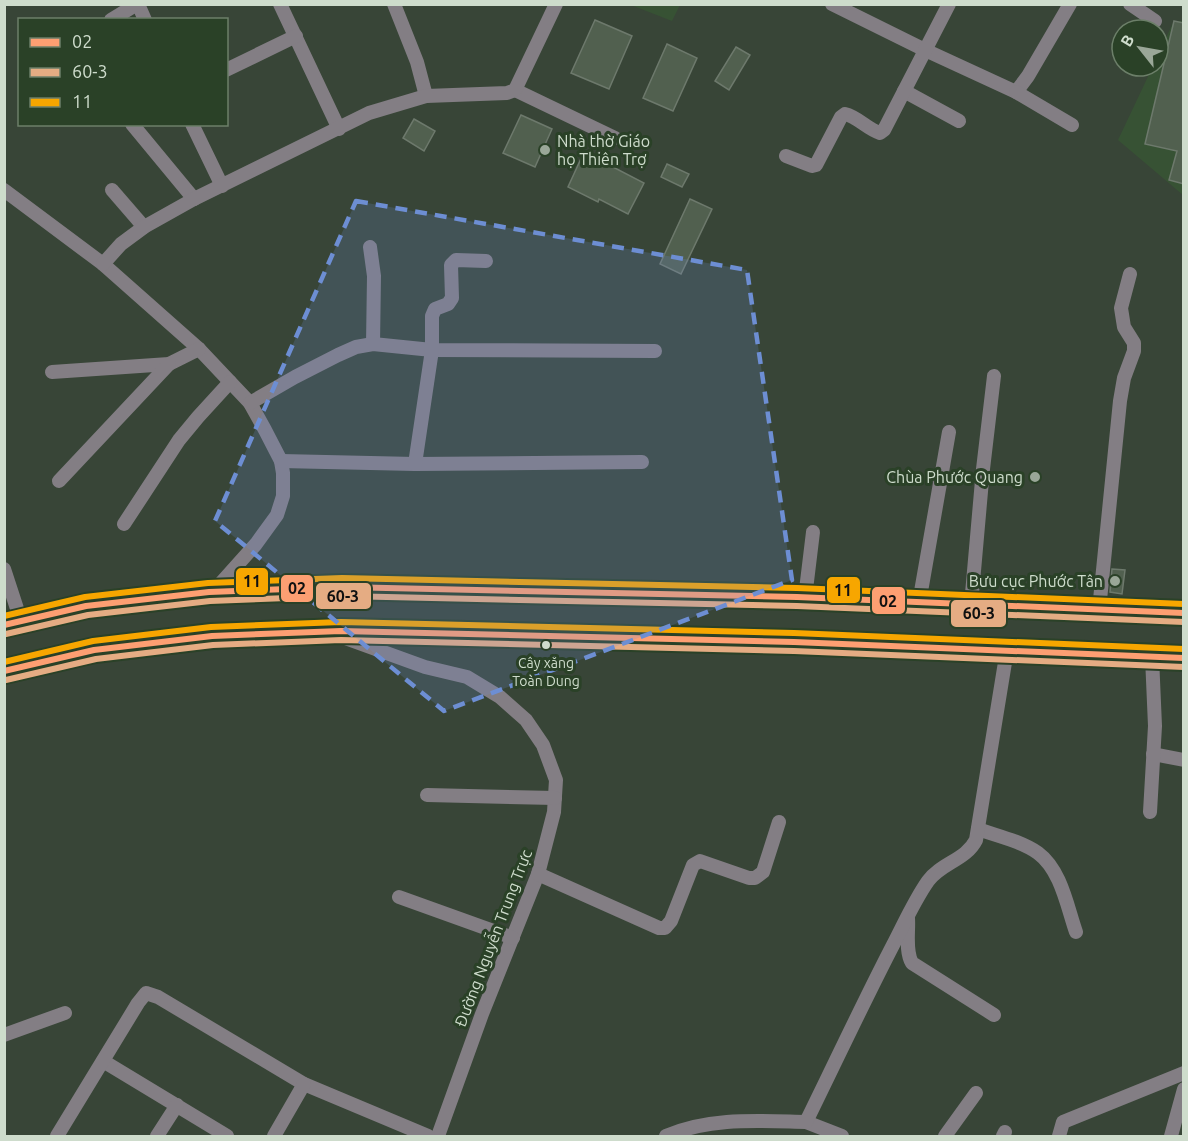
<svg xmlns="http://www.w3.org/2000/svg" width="1188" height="1141" viewBox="0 0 1188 1141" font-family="Ubuntu,sans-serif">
  <rect width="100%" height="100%" fill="#384537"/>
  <g fill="#375234">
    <polygon points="631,5 680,5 672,21"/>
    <polygon points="1174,21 1183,21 1183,195 1118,140 1153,66 1158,66 1158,54"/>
  </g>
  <g fill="#51604f" stroke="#6d796c" stroke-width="1.5">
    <polygon points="595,20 632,36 609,89 571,73"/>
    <polygon points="1174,21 1184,23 1184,184 1169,180 1177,151 1145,144"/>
    <polygon points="667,44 697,58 673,111 643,98"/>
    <polygon points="736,47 750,55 729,90 715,81"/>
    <polygon points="521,115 552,129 535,167 503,153"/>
    <polygon points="414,119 435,131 424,151 403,138"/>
    <polygon points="584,152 644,183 628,214 599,199 598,202 568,187"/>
    <polygon points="667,164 689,174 682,187 661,177"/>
    <polygon points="690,199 712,209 681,274 660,264"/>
    <polygon points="1112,569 1125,570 1122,594 1110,592"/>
  </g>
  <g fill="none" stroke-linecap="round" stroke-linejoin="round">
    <g stroke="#837e84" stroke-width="14">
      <polyline points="138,4 145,20"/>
      <polyline points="280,4 339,129"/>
      <polyline points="394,4 417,62 426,96"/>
      <polyline points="832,4 925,50 1016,92 1028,76 1070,4"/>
      <polyline points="1130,4 1155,21"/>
      <polyline points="111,20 137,4"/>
      <polyline points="226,70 296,36"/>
      <polyline points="515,90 615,138"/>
      <polyline points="904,91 959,121"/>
      <polyline points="1016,92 1072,125"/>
      <polyline points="132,124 194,199"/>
      <polyline points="192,124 222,186"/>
      <path d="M 786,156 L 812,166 L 816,165 L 841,117 L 845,114 C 858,117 867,129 880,133 L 884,130 L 949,4"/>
      <polyline points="4,190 103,264 199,349 250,403 265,430 281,461 283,473 283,496 277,515 256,544 213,592"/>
      <polyline points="112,190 144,227"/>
      <polyline points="370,247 374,276 373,344"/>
      <polyline points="103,264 121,244 144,227 194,199 369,113 426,96 507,93 515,90 556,4"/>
      <polyline points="52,372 169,364 199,349"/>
      <polyline points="250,403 295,377 338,355 356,347 373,344 432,350 655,351"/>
      <polyline points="281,461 415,464 642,462"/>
      <polyline points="415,464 432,350 432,316 435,309 448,304 452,298 451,265 456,260 486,261"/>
      <polyline points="59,481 169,364"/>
      <polyline points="124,524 179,440 198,417 230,382"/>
      <polyline points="4,569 21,621"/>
      <polyline points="805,598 813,532"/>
      <polyline points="919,603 949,432"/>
      <polyline points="971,605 983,469 994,376"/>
      <polyline points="1099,610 1120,401 1124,378 1134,351 1134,343 1124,327 1121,308 1130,274"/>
      <polyline points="334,634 425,667 467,677 500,697 526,720 543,745 556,780 554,812 538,874 482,1014 438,1136"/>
      <polyline points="1153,754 1184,760"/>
      <polyline points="427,795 555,798"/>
      <polyline points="1150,812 1155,726 1152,657"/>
      <path d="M 978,829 C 997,836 1021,841 1038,853 C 1061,870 1067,906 1076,932"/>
      <polyline points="538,874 659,928 665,928 671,921 693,865 700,861 749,878 755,878 763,872 779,822"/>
      <polyline points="399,897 513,938"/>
      <path d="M 908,918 C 909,932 905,951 912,963 L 994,1015"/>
      <polyline points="4,1035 65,1013"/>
      <polyline points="103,1061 227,1136"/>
      <polyline points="806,1122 842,1136"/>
      <polyline points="57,1136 138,1003 146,993 158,997 304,1084 428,1136"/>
      <polyline points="157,1136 177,1105"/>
      <polyline points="274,1136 304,1084"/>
      <path d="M 666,1136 C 710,1117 759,1121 806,1122 C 835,1063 863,1003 893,945 C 904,924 914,901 928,881 C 941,863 966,860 976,840 L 1007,650"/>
      <polyline points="945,1136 976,1093"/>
      <polyline points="1003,1136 1005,1132"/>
      <polyline points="1059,1136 1063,1122 1184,1073"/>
      <polyline points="1171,1136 1184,1089"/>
    </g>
    <g stroke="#7a7c7a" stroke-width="20">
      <polyline points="4,625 86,606 209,592 342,587 797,597 1184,613"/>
      <polyline points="4,671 94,650 212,636 341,631 794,642 1184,658"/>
    </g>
    <g stroke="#2a4127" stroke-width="10">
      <g id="bus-1">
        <polyline points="4,625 86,606 209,592 342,587 797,597 1184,613"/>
        <polyline points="4,671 94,650 212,636 341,631 794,642 1184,658"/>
      </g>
    </g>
    <g stroke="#2a4127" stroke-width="10">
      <g id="bus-2">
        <polyline points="6,634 88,615 210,601 342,596 797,606 1184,622"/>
        <polyline points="6,680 96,659 213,645 341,640 794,651 1184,667"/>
      </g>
    </g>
    <g stroke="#2a4127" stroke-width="10">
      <g id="bus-3">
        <polyline points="4,616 85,597 208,583 342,578 797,588 1184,604"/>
        <polyline points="4,662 93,641 211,627 341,622 794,633 1184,649"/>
      </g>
    </g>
    <use href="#bus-1" stroke="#fd9f72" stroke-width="6"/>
    <use href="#bus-2" stroke="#e5ac83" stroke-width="6"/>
    <use href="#bus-3" stroke="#f7a600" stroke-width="6"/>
  </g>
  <path fill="#6d8ed3" fill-opacity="0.2" stroke="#6d8ed3" stroke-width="4.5" stroke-dasharray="12 8" stroke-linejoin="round" d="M 356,201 L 747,270 L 792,580 L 444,711 L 215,521 Z"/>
  <g fill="#9aa798" stroke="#2a4127" stroke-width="2">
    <circle cx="545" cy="150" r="6"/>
    <circle cx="1035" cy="477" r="6"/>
    <circle cx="1115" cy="581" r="6"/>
  </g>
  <circle fill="#cedccc" stroke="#2a4127" stroke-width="2" cx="546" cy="645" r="5"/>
  <g text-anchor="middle" stroke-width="6" stroke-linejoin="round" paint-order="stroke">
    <g font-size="14" fill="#cedccc" stroke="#2a4127">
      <text x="546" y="668">Cây xăng<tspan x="546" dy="18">Toàn Dung</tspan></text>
    </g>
    <g font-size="16" fill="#cedccc" stroke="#2a4127" text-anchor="end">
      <text x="557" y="147" text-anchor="start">Nhà thờ Giáo<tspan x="557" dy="18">họ Thiên Trợ</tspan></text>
      <text x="1023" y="483">Chùa Phước Quang</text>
      <text x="1103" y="587">Bưu cục Phước Tân</text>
    </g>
    <g font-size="16" fill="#cedccc" stroke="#2a4127">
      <text transform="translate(493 938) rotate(-69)" y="6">Đường Nguyễn Trung Trực</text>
    </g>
  </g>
  <g stroke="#2a4127" stroke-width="2">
    <rect x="235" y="567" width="34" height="29" rx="6" fill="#f7a600"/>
    <rect x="280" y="574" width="34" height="29" rx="6" fill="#fd9f72"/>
    <rect x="826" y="576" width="35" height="28" rx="6" fill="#f7a600"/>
    <rect x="315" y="582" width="57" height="28" rx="6" fill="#e5ac83"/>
    <rect x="871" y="586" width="35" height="29" rx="6" fill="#fd9f72"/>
    <rect x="950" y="599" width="57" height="29" rx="6" fill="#e5ac83"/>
  </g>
  <g font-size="16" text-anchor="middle" font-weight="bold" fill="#111">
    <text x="252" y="587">11</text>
    <text x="297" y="594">02</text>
    <text x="843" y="596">11</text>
    <text x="343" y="602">60-3</text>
    <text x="888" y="607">02</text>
    <text x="979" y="619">60-3</text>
  </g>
  <rect width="1188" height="1141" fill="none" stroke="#cedccc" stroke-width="12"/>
  <rect x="18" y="18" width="210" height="108" fill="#2a4127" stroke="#6c7f69" stroke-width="1.5"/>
  <rect x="30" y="38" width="30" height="9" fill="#fd9f72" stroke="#6c7f69" stroke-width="1.5"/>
  <text x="72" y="48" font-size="18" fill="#cedccc">02</text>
  <rect x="30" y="68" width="30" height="9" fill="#e5ac83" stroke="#6c7f69" stroke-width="1.5"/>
  <text x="72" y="78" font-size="18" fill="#cedccc">60-3</text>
  <rect x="30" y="98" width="30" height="9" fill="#f7a600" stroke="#6c7f69" stroke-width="1.5"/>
  <text x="72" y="108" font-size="18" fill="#cedccc">11</text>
  <g transform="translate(1140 48) rotate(301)"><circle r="28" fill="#2a4127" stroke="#6c7f69" stroke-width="1.5"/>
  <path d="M0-4.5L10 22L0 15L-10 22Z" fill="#9aa798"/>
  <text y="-9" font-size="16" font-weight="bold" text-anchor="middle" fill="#cedccc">B</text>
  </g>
</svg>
